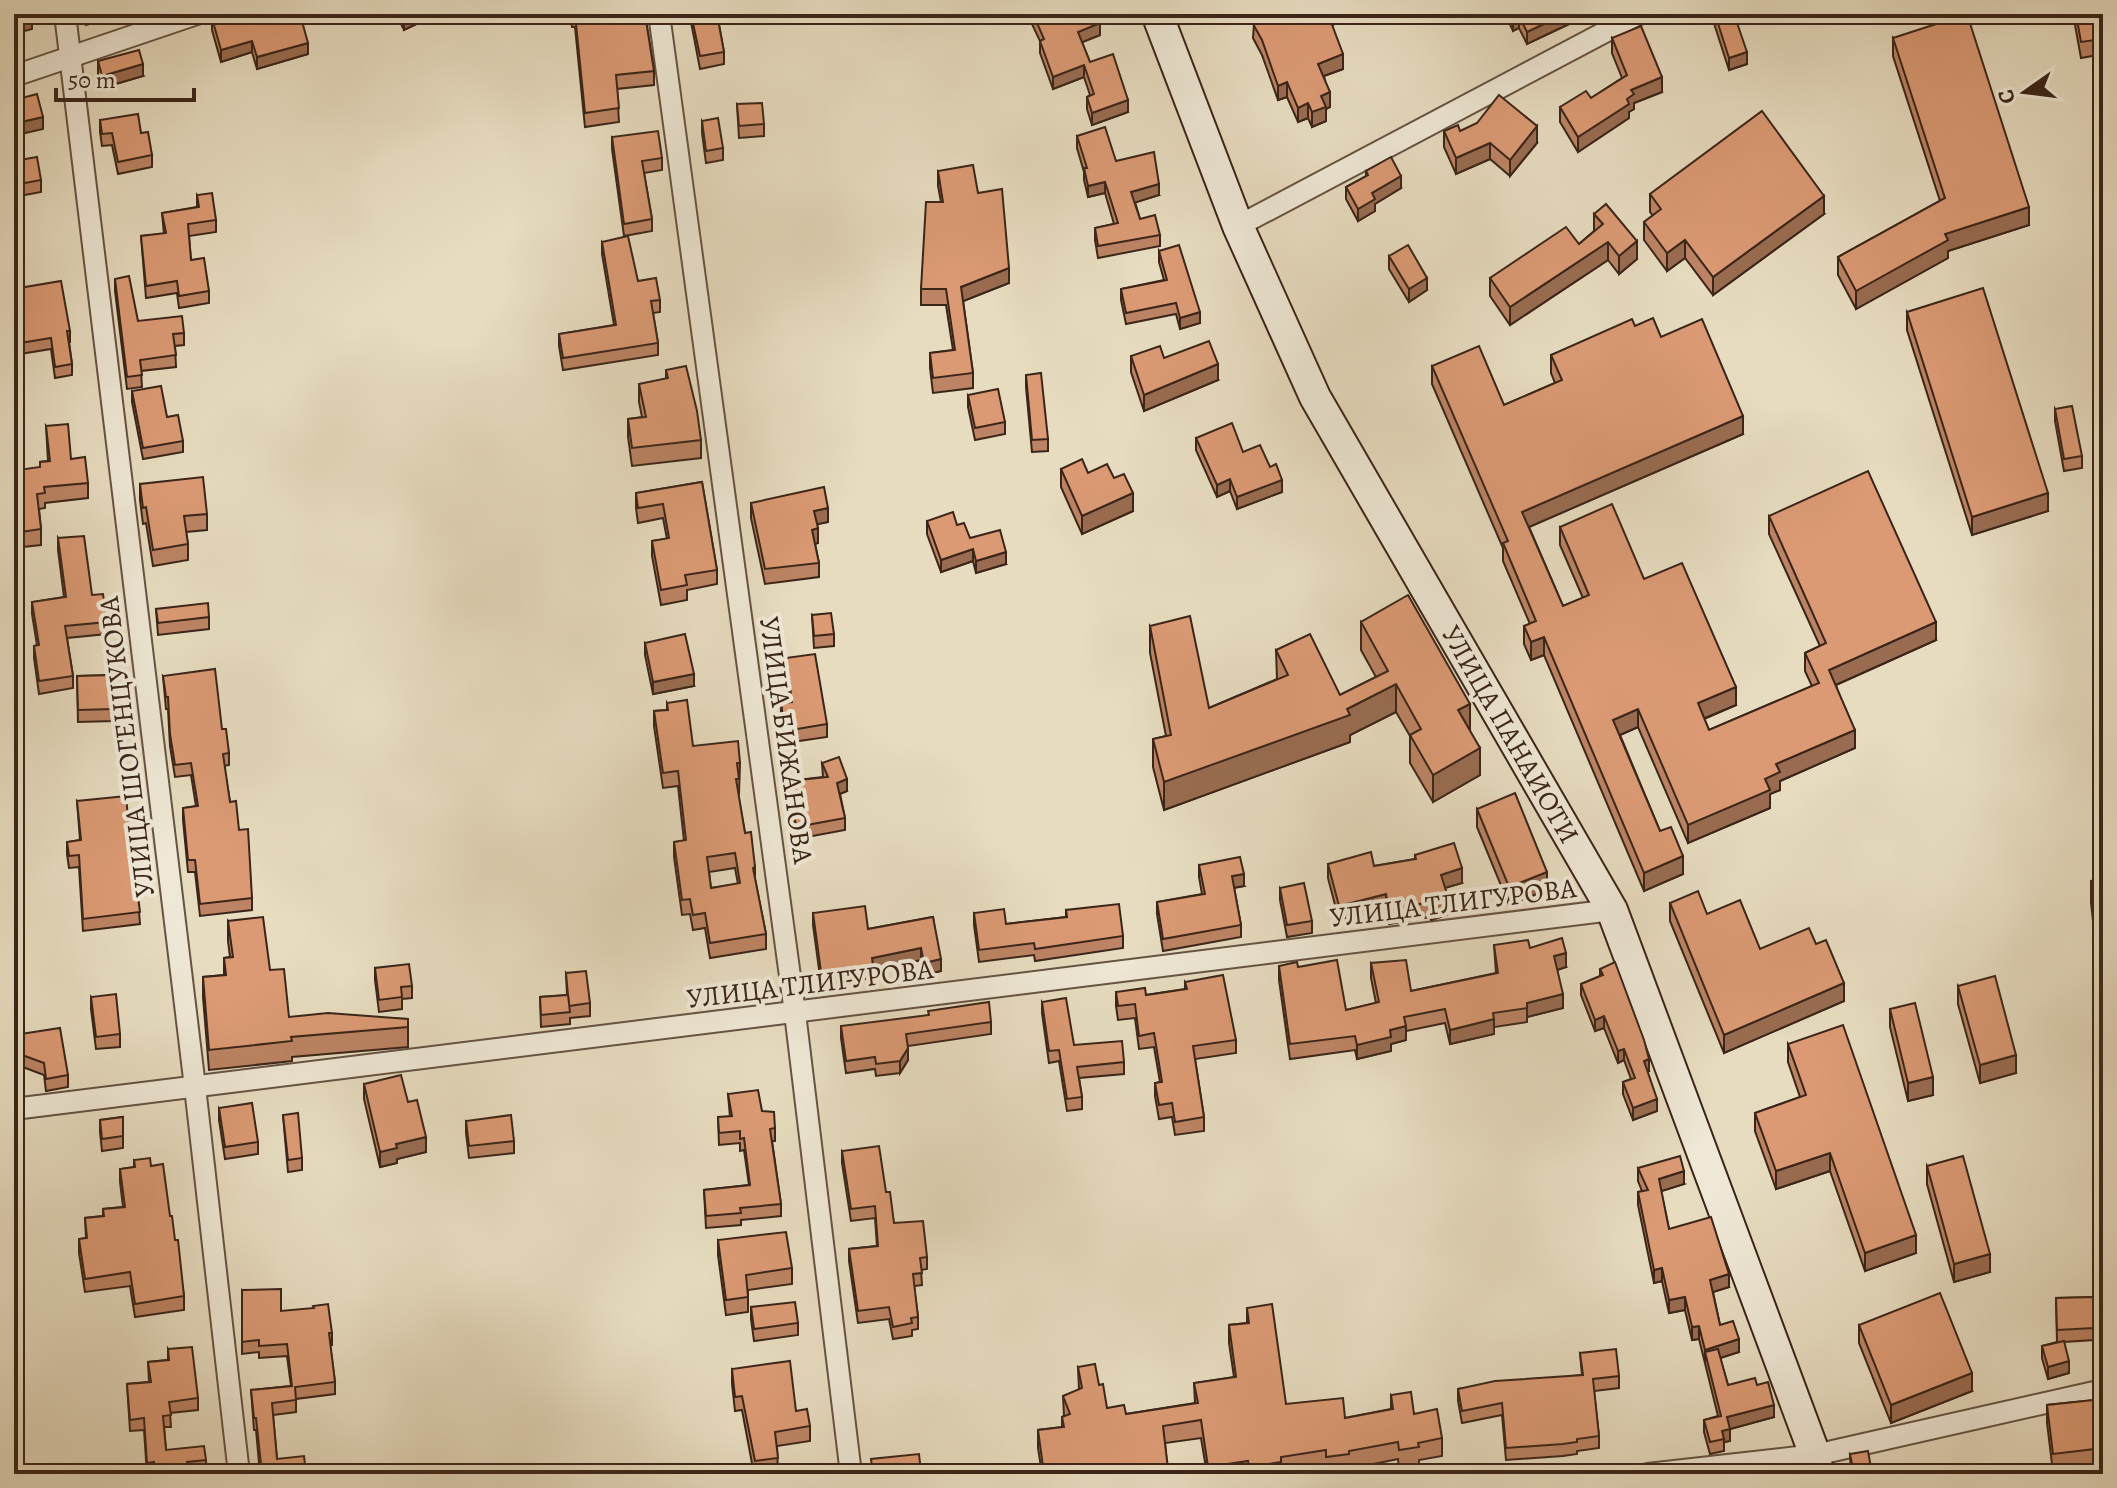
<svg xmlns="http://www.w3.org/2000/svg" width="2117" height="1488" viewBox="0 0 2117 1488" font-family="Alegreya,serif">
  <rect width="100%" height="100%" fill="#e7dcc0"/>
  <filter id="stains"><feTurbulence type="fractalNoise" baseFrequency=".0025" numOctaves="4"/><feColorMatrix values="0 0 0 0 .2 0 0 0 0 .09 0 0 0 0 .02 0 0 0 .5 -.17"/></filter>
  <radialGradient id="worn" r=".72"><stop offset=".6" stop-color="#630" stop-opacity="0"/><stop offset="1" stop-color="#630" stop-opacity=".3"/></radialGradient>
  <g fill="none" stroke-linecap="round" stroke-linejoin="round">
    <g stroke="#665343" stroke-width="24">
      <g id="street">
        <polyline points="65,14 195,1087 239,1474"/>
        <polyline points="659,14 795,1013 851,1474"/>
        <polyline points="14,76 197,14"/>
        <polyline points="1238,226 1639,14"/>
        <polyline points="14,1109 1612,910"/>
        <polyline points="1648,1474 1815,1455 2103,1390"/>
      </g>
    </g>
    <g stroke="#3b2519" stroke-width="34">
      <polyline id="secondary" points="1157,14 1238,226 1315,397 1612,910 1815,1455 1818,1474"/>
    </g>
    <use href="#street" stroke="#efe8d6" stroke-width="20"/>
    <use href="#secondary" stroke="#efe8d6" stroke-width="30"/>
  </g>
  <g fill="#bc8464" stroke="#3b2519" stroke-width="2" fill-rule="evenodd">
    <polygon points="331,14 331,15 302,24 308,54 257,69 252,52 221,62 212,30 212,18"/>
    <polygon points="396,14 429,14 429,18 404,30"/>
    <polygon points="570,14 645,14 654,71 654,85 617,89 619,122 585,127 575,27 572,27"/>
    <polygon points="691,14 717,14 724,52 724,64 700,69 691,22"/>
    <polygon points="1022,14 1097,14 1100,35 1082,42 1090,62 1128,112 1092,125 1087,109 1087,97 1090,95 1084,77 1053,89 1040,53 1040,41 1032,24 1032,17 1024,20"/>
    <polygon points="1250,14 1342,14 1342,21 1332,25 1343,69 1324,76 1330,107 1326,109 1326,121 1312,127 1308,118 1298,122 1287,97 1278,100 1262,55 1253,38 1254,24"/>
    <polygon points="1505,14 1569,14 1569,24 1527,44 1519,28 1513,31"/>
    <polygon points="1711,14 1734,14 1747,64 1729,70"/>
    <polygon points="2073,14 2103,14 2103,54 2081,58"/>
    <polygon points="1612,38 1662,92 1634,103 1634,109 1629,112 1629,118 1578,152 1560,122 1560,107 1591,98 1622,78 1612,53"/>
    <polygon points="1893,38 2029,225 1948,251 1948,258 1856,309 1838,275 1838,257 1940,201 1893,56"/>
    <polygon points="98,61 143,76 102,88 98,74"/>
    <polygon points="737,104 764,124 764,136 739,138"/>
    <polygon points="100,120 141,133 152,155 152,167 118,174 112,145 102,146 100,132"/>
    <polygon points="702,121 723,148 723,160 706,163 702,133"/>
    <polygon points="1444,131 1460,131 1537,143 1510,176 1490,159 1456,174 1444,147"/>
    <polygon points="1077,136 1116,161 1159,195 1135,202 1140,219 1160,235 1160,246 1098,258 1095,240 1095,228 1114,224 1105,193 1088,197 1084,180 1084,172 1077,148"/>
    <polygon points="612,137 662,158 662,170 644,173 652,219 652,231 624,236 612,149"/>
    <polygon points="14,161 41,180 41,192 14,197"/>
    <polygon points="938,171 978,193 1009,283 963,301 973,373 973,388 933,393 930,368 930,353 953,350 946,305 921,305 921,289 941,202 938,186"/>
    <polygon points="1366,171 1401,188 1375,204 1375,211 1358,221 1346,199 1346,187 1366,177"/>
    <polygon points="1650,194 1824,214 1713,295 1685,258 1667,271 1644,240 1644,222 1653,216 1650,212"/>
    <polygon points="197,195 216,220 216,232 189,236 191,260 209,291 209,303 179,308 177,293 146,298 141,236 164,234 162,213 197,207"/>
    <polygon points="1594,214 1637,259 1619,274 1608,260 1510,325 1490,296 1490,278 1579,244 1594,231"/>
    <polygon points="602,242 638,281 660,300 660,312 653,313 658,343 658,355 563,370 559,346 559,334 614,325 602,254"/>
    <polygon points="1159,251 1200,323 1180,329 1176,314 1126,324 1121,300 1121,289 1164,280 1159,262"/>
    <polygon points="14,253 19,288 70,331 70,342 69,342 72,364 72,375 55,378 51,349 14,355"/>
    <polygon points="1389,256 1427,290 1409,302 1389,269"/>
    <polygon points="115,279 138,321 184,333 184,345 175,346 176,367 141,371 142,387 127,389 115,291"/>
    <polygon points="1907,312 2048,511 1972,535 1907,330"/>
    <polygon points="1635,326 1661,337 1743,434 1529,527 1563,606 1583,598 1560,545 1560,527 1644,579 1736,705 1704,719 1709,730 1812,686 1805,671 1805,653 1820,646 1769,534 1769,516 1936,640 1836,685 1855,748 1780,781 1780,790 1770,794 1770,808 1688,843 1638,727 1620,735 1660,831 1683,874 1644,891 1544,655 1531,660 1524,644 1524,626 1530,624 1503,561 1503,548 1432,384 1432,366 1504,405 1555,383 1551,373 1551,355"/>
    <polygon points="1131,356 1164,358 1218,380 1144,411 1131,372"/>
    <polygon points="666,370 701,440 701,458 632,466 628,437 628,419 642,417 639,402 639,384 666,379"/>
    <polygon points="1026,375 1048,439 1048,451 1032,452 1026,387"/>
    <polygon points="132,391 167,417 183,441 183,452 143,459 132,402"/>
    <polygon points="968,395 1005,422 1005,434 975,440 968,407"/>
    <polygon points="2055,409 2082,456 2082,468 2064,471 2055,421"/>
    <polygon points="46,426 88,483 88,498 45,503 45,508 39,509 41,529 41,545 14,548 14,506 20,506 18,470 40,468 40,462 48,461"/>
    <polygon points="1196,438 1243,452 1270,467 1282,492 1237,509 1230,491 1217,497 1196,450"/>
    <polygon points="1061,469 1114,478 1133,511 1082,534 1061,487"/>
    <polygon points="702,482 717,570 717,584 687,590 687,600 661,605 652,556 652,541 667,539 663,518 638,523 636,508 636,493"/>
    <polygon points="140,484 207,514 207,530 186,532 188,544 188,560 153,566 146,523 143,524 140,500"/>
    <polygon points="751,503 828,522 817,524 818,543 815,544 819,563 819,577 765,584 751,518"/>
    <polygon points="927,521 957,525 970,538 1006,564 976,573 973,561 941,572 927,534"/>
    <polygon points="58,538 107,622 107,634 67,638 73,676 73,688 39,694 34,658 34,646 37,645 32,614 32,602 64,597 58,550"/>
    <polygon points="156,609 209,617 209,629 158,635"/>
    <polygon points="812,615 834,634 834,646 814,648"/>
    <polygon points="1361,622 1470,731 1480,775 1433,802 1410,763 1410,736 1396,712 1350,735 1350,742 1164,810 1153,767 1153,739 1166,736 1150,653 1150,626 1209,708 1277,679 1276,650 1340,695 1376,677 1361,650"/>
    <polygon points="645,643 694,686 653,694 645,655"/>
    <polygon points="778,659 827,724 827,737 785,743 781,715 781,703 790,702 788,685 780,686"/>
    <polygon points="113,675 114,721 78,722 77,676"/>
    <polygon points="163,676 222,729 229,753 229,765 224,766 230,802 239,830 252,898 252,910 200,916 195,872 188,872 183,820 183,808 196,806 191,775 175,777 170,746 168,709 166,709"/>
    <path d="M 667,703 L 693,746 L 740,763 L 739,794 L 738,794 L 745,833 L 755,867 L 755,879 L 766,934 L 766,949 L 710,958 L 705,928 L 693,930 L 690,914 L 682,915 L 674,857 L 674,842 L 684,841 L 678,786 L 663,788 L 654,726 L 654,711 L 667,710 ZM 735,868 L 738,884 L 711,888 L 709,872 Z"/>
    <polygon points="822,763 847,791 840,794 845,818 845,830 796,839 790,793 790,781 823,777"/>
    <polygon points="77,801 131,849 138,874 137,886 140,924 83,931 79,867 69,868 67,854 67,842 80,840"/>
    <polygon points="1477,809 1547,890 1509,905 1477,827"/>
    <polygon points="1415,855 1462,883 1445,888 1449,914 1431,920 1430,917 1389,924 1386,908 1339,920 1328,878 1328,864 1374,866 1415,859"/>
    <polygon points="1199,865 1244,886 1234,888 1241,925 1241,937 1163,951 1157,914 1157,902 1202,894 1199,877"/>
    <polygon points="2103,880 2103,1011 2091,903 2091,881"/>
    <polygon points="1280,888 1312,921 1312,933 1287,937 1280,900"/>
    <polygon points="1670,903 1707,914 1760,949 1816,944 1844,1001 1724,1053 1670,921"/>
    <polygon points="1066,910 1123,936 1123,948 1035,961 1034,955 979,962 974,925 974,913 1006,924 1066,917"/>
    <polygon points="813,913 868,929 933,917 941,971 924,975 921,960 873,970 873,978 821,984 813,925"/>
    <polygon points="228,921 270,970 289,1017 408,1019 408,1047 292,1057 292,1061 209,1070 203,997 203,977 224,975 224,958 230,957 228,941"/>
    <polygon points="1494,945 1530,948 1566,967 1557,970 1563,1008 1527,1017 1527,1022 1494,1027 1494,1034 1450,1044 1445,1023 1406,1031 1406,1040 1391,1044 1391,1051 1357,1059 1355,1050 1290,1059 1279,980 1279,966 1298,967 1346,1010 1376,1003 1371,978 1371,963 1411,991 1496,973"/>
    <polygon points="375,968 412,986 412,998 402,999 402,1009 379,1012 375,980"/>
    <polygon points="1600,969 1649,1071 1647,1071 1657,1111 1633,1120 1623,1094 1623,1082 1631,1079 1624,1060 1618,1063 1604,1028 1595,1031 1581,995 1581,984 1600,976"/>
    <polygon points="566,973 590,1003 590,1016 570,1018 570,1024 541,1027 540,997 567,995"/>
    <polygon points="1185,982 1236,1040 1236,1053 1195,1059 1204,1117 1204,1131 1175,1135 1172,1117 1159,1119 1155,1096 1155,1083 1160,1082 1154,1047 1139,1049 1135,1018 1118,1020 1116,1006 1116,992 1146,995 1185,989"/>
    <polygon points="1958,986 2016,1073 1980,1083 1958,1004"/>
    <polygon points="91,997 120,1034 120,1047 96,1049 91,1009"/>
    <polygon points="1042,1002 1074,1045 1124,1062 1124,1074 1079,1078 1082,1097 1082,1109 1067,1111 1059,1061 1049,1063 1042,1013"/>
    <polygon points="1890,1009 1933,1095 1908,1101 1890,1027"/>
    <polygon points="991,1022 991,1034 908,1046 908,1060 900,1073 876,1076 875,1069 846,1073 841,1038 841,1026"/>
    <polygon points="14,1035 68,1075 68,1087 46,1091 44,1075 15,1064 18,1090 14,1090"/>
    <polygon points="1788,1044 1916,1253 1865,1271 1830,1171 1776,1189 1755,1131 1755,1113 1800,1097 1788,1062"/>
    <polygon points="364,1084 408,1102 426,1152 397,1159 397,1163 380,1167 364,1099"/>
    <polygon points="728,1094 762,1111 775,1128 775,1141 772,1141 781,1204 781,1216 741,1220 741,1225 706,1228 704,1190 749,1185 744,1150 740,1151 740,1143 719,1145 718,1117 730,1117"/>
    <polygon points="219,1108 258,1142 258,1154 225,1159 219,1120"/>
    <polygon points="283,1115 302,1158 302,1170 288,1172"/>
    <polygon points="123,1117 123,1148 102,1151 100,1132 100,1120"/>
    <polygon points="466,1121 514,1141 514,1153 469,1158 466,1133"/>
    <polygon points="842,1151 886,1192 894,1223 927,1257 927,1269 921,1270 922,1285 914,1286 918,1317 918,1329 912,1330 912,1336 893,1339 889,1319 858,1323 849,1261 849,1249 877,1246 875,1218 851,1221 842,1163"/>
    <polygon points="134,1160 151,1166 170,1216 184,1296 184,1310 135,1317 130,1286 85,1292 79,1253 79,1239 86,1238 85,1218 103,1216 103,1209 123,1207 120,1182 120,1169 134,1167"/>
    <polygon points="1927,1166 1990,1272 1954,1282 1927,1184"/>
    <polygon points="1638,1168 1684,1184 1661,1191 1669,1229 1729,1287 1713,1292 1720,1325 1739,1352 1720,1358 1728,1385 1757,1385 1774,1417 1730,1429 1730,1441 1724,1442 1724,1451 1710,1454 1704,1432 1704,1420 1718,1416 1699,1339 1692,1340 1685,1310 1669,1313 1662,1281 1654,1283 1638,1205 1638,1192 1642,1191 1638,1181"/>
    <polygon points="718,1240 792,1268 792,1284 748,1290 748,1312 726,1315 718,1255"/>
    <polygon points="242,1290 281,1311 332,1333 332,1345 330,1345 335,1382 335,1394 296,1399 296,1412 273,1415 277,1459 306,1474 260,1474 256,1430 254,1430 251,1390 291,1386 287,1356 259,1358 259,1352 242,1354"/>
    <polygon points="2093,1297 2094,1340 2064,1342 2069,1373 2048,1379 2042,1358 2042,1346 2057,1342 2056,1298"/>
    <polygon points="751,1307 798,1323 798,1335 754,1341 751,1319"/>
    <polygon points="1247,1308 1286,1404 1345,1418 1391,1409 1391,1395 1442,1438 1442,1456 1419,1460 1419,1465 1399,1468 1398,1459 1349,1469 1349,1472 1330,1474 1326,1474 1326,1467 1285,1474 1207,1474 1201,1438 1165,1443 1168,1474 1042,1474 1038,1448 1038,1430 1062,1427 1062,1417 1064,1416 1063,1396 1079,1390 1078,1367 1099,1385 1107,1408 1126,1414 1195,1403 1194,1383 1234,1377 1229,1343 1229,1325 1247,1323"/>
    <polygon points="1859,1325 1972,1391 1891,1423 1859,1343"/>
    <polygon points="168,1349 198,1398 198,1410 170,1413 171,1427 164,1427 166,1450 206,1460 206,1472 189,1474 147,1474 144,1430 130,1431 127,1384 149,1382 148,1362 168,1360"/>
    <polygon points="1580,1353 1619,1376 1619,1388 1594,1391 1599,1436 1599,1448 1577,1451 1577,1454 1563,1456 1506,1460 1502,1415 1462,1423 1458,1401 1458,1389 1582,1375"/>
    <polygon points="732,1369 796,1411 810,1426 810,1441 777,1446 778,1473 754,1474 742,1410 735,1411 732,1384"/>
    <polygon points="2103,1399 2103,1466 2053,1472 2047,1423 2047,1405"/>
    <polygon points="1850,1454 1872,1474 1851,1474"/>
  </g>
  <g fill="#996c51" stroke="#3b2519" stroke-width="2">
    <polygon points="86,14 119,14 119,16 86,25"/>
    <polygon points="299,14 331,14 331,15 299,25"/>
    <polygon points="411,14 429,14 429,18 404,30 404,18"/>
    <polygon points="1024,14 1032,14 1032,17 1024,20"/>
    <polygon points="1327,14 1342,14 1342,21 1327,27"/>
    <polygon points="1565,14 1569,14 1569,24 1527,44 1527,32"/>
    <polygon points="1519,16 1519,28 1513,31 1513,18"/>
    <polygon points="32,17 32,29 14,34 14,22"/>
    <polygon points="1100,23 1100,35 1078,44 1078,32"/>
    <polygon points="252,41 252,52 221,62 221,50"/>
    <polygon points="308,43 308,54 257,69 257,57"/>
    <polygon points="1747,52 1747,64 1729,70 1729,58"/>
    <polygon points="1343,54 1343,69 1318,78 1318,64"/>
    <polygon points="143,64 143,76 102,88 102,76"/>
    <polygon points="1084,65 1084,77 1053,89 1053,77"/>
    <polygon points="1662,77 1662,92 1634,103 1634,109 1629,112 1629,118 1578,152 1578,137 1627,99 1631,90"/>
    <polygon points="1287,82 1287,97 1278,100 1278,86"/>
    <polygon points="1330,92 1330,107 1326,109 1326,121 1312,127 1312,112 1321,96"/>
    <polygon points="1128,100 1128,112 1092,125 1092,113"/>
    <polygon points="1308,103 1308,118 1298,122 1298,108"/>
    <polygon points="20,116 20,128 14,129 14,117"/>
    <polygon points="43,117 43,129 21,134 21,122"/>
    <polygon points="1537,126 1537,143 1510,176 1510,160"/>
    <polygon points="1490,143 1490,159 1456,174 1456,158"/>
    <polygon points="1401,176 1401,188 1375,204 1375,211 1358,221 1358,209 1372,193"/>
    <polygon points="1105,182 1105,193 1088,197 1088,186"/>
    <polygon points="1159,184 1159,195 1131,204 1131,192"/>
    <polygon points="1824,196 1824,214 1713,295 1713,277"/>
    <polygon points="2029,207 2029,225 1948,251 1948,258 1856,309 1856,291 1945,234"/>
    <polygon points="1685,240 1685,258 1667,271 1667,253"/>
    <polygon points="1637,241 1637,259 1619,274 1619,256"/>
    <polygon points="1608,242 1608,260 1510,325 1510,307"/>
    <polygon points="1009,268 1009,283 961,302 961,287"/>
    <polygon points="1427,278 1427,290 1409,302 1409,289"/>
    <polygon points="1200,312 1200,323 1180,329 1180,318"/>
    <polygon points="1218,364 1218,380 1144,411 1144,395"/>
    <polygon points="1743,416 1743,434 1522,530 1522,512"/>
    <polygon points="1230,479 1230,491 1217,497 1217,485"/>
    <polygon points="1282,480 1282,492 1237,509 1237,497"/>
    <polygon points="1133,493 1133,511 1082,534 1082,516"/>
    <polygon points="2048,493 2048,511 1972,535 1972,517"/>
    <polygon points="828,508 828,522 814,525 814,511"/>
    <polygon points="818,528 818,543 812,544 812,530"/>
    <polygon points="973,549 973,561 941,572 941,560"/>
    <polygon points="1006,552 1006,564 976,573 976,561"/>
    <polygon points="1936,622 1936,640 1829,688 1829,670"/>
    <polygon points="1544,637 1544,655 1531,660 1531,642"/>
    <polygon points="694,674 694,686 653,694 653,682"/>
    <polygon points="1396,684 1396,712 1350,735 1350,742 1164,810 1164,782 1347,709"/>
    <polygon points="1736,687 1736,705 1698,721 1698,703"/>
    <polygon points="1470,704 1470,731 1458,710"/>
    <polygon points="1638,709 1638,727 1613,738 1613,720"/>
    <polygon points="1855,730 1855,748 1780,781 1780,790 1770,794 1770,808 1688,843 1688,825 1765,779 1776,764"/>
    <polygon points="1480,748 1480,775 1433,802 1433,775"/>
    <polygon points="847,779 847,791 837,795 837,783"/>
    <polygon points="1683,856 1683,874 1644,891 1644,873"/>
    <polygon points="1462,868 1462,883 1441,889 1441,875"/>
    <polygon points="1547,872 1547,890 1509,905 1509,887"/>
    <polygon points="1244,874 1244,886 1232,888 1232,876"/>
    <polygon points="1386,894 1386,908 1339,920 1339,906"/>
    <polygon points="1449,900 1449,914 1431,920 1431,905"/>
    <polygon points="921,948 921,960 873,970 872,958"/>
    <polygon points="1566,953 1566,967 1554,971 1554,956"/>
    <polygon points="941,959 941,971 924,975 924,963"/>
    <polygon points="1844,983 1844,1001 1724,1053 1724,1035"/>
    <polygon points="1563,994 1563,1008 1527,1017 1527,1003"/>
    <polygon points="1604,1016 1604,1028 1595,1031 1595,1020"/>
    <polygon points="1494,1019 1494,1034 1450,1044 1450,1030"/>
    <polygon points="1406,1026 1406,1040 1391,1044 1391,1051 1357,1059 1357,1045 1390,1030"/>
    <polygon points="908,1048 908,1060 900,1073 900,1061"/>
    <polygon points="1624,1049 1624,1060 1618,1063 1618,1051"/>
    <polygon points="2016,1055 2016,1073 1980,1083 1980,1065"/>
    <polygon points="1649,1059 1649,1071 1644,1073 1644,1061"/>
    <polygon points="1933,1077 1933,1095 1908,1101 1908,1083"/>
    <polygon points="1657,1099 1657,1111 1633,1120 1633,1108"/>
    <polygon points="426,1137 426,1152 397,1159 397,1163 380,1167 380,1152 396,1144"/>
    <polygon points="1830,1153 1830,1171 1776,1189 1776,1171"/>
    <polygon points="1684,1171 1684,1184 1659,1192 1659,1179"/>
    <polygon points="1916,1235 1916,1253 1865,1271 1865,1253"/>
    <polygon points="1990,1254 1990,1272 1954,1282 1954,1264"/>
    <polygon points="1662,1268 1662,1281 1654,1283 1654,1270"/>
    <polygon points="1729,1274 1729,1287 1710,1293 1710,1280"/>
    <polygon points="1685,1297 1685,1310 1669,1313 1669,1300"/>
    <polygon points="1699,1326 1699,1339 1692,1340 1692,1327"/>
    <polygon points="1739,1339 1739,1352 1708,1362 1705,1352 1705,1363 1705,1350"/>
    <polygon points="2069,1361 2069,1373 2048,1379 2048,1367"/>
    <polygon points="1972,1373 1972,1391 1891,1423 1891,1405"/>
    <polygon points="1774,1405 1774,1417 1730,1429 1730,1441 1724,1442 1722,1431 1727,1417"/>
  </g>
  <g fill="#db9a74" stroke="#3b2519" stroke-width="2" fill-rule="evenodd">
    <polygon points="14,14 31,14 32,17 14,22"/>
    <polygon points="228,14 230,14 231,17 243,14 300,14 308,43 257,57 252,41 221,50 212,18"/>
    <polygon points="575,14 645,14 654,71 616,75 619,108 585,113"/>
    <polygon points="691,14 717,14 724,52 700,56"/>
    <polygon points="1033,14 1097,14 1100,23 1078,32 1090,62 1113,54 1128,100 1092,113 1087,97 1094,94 1084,65 1053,77 1040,41 1044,39"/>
    <polygon points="1256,14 1328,14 1343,54 1318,64 1330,92 1321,96 1326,107 1312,112 1308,103 1298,108 1287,82 1278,86 1262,40 1253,24 1259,21"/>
    <polygon points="1511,14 1565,14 1527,32 1519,16 1513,18"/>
    <polygon points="1715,14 1734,14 1747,52 1729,58"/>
    <polygon points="1967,14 2029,207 1945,234 1948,240 1856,291 1838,257 1945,198 1893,38"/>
    <polygon points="2076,14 2103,14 2103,39 2081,42"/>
    <polygon points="1641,26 1662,77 1631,90 1634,94 1627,99 1629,104 1578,137 1560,107 1586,91 1591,98 1627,75 1612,38"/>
    <polygon points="139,50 143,64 102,76 98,61"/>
    <polygon points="37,94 43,117 21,122 20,116 14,117 14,100"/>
    <polygon points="1499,95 1537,126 1510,160 1490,143 1456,158 1444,131 1458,125 1460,131 1477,123"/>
    <polygon points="762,103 764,124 739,126 737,104"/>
    <polygon points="1762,111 1824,196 1713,277 1685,240 1667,253 1644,222 1661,209 1650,194"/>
    <polygon points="138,114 141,133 148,132 152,155 118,162 112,133 102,134 100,120"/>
    <polygon points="718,118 723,148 706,151 702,121"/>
    <polygon points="1105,127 1116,161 1154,152 1159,184 1131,192 1140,219 1155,215 1160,235 1098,246 1095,228 1118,223 1105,182 1088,186 1084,168 1087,168 1077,136"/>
    <polygon points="658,131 662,158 642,161 652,219 624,224 612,137"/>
    <polygon points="37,157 41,180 14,185 14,161"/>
    <polygon points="1391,157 1401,176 1372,193 1375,199 1358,209 1346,187 1368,175 1366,171"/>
    <polygon points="973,165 978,193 1002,189 1009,268 961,287 973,373 933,378 930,353 955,350 946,289 921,289 926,202 943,202 938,171"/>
    <polygon points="212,193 216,220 188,224 191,260 204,258 209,291 179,296 177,281 146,286 141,236 166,233 162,213 199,207 197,195"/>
    <polygon points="1606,204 1637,241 1619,256 1608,242 1510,307 1490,278 1566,227 1579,244 1603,224 1594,214"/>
    <polygon points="628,236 638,281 656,278 660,300 651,301 658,343 563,358 559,334 616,325 602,242"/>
    <polygon points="1179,245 1200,312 1180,318 1176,303 1126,313 1121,289 1167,280 1159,251"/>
    <polygon points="1408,245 1427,278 1409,289 1389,256"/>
    <polygon points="14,253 19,288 61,281 70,331 67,331 72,364 55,367 51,338 14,344"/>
    <polygon points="129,276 138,321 182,316 184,333 173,334 176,355 140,360 142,375 127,377 115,279"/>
    <polygon points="1983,288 2048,493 1972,517 1907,312"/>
    <polygon points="1653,318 1661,337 1702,319 1743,416 1522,512 1563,606 1589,595 1560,527 1612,504 1644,579 1682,563 1736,687 1698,703 1709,730 1819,683 1805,653 1826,643 1769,516 1868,471 1936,622 1829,670 1855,730 1776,764 1780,772 1765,779 1770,790 1688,825 1638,709 1613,720 1660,831 1671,827 1683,856 1644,873 1544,637 1531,642 1524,626 1536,621 1503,543 1508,541 1432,366 1479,346 1504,405 1562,380 1551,355 1632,319 1635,326"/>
    <polygon points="1209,341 1218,364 1144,395 1131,356 1160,346 1164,358"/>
    <polygon points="686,366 697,411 701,440 632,448 628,419 646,417 639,384 668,378 666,370"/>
    <polygon points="1041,373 1048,439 1032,440 1026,375"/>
    <polygon points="161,386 167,417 178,415 183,441 143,448 132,391"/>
    <polygon points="998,389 1005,422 975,428 968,395"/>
    <polygon points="2072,406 2082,456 2064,459 2055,409"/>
    <polygon points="1232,423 1243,452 1260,445 1270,467 1276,464 1282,480 1237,497 1230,479 1217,485 1196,438"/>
    <polygon points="68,424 71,459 85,457 88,483 44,487 45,493 37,494 41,529 14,533 14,506 21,506 18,470 40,467 40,462 50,461 46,426"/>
    <polygon points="1082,459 1088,473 1107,464 1114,478 1124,474 1133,493 1082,516 1061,469"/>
    <polygon points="203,477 207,514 184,516 188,544 153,550 146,507 143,508 140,484"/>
    <polygon points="702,482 717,570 685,575 687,585 661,590 652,541 669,538 663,504 638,508 636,493"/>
    <polygon points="824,487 828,508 814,511 818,528 812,530 819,563 765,569 751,503"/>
    <polygon points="953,512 957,525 964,523 970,538 1000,530 1006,552 976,561 973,549 941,560 927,521"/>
    <polygon points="84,536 92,595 103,594 107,622 65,626 73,676 39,681 34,646 39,645 32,602 66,597 58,538"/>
    <polygon points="1408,595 1470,704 1458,710 1480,748 1433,775 1410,735 1421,729 1396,684 1347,709 1350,715 1164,782 1153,739 1171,735 1150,626 1190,616 1209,708 1288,675 1276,650 1310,634 1340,695 1388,671 1361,622"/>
    <polygon points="208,603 209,617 158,623 156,609"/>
    <polygon points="831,613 834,634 814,636 812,615"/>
    <polygon points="685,634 694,674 653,682 645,643"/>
    <polygon points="815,654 827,724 785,731 781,703 792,702 788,673 780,674 778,659"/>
    <polygon points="215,669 222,729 226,729 229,753 223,754 230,802 236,801 239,830 248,829 252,898 200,904 195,860 188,860 183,808 198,806 191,763 175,765 170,734 168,697 166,697 163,676"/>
    <polygon points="113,675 114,709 78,710 77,676"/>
    <path d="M 687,700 L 693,746 L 738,741 L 740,763 L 737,763 L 739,779 L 736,779 L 745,833 L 751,832 L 755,867 L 753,868 L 766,934 L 710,943 L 705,913 L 693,915 L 690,899 L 682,900 L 674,842 L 686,840 L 678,771 L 663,773 L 654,711 L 668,710 L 667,703 ZM 735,853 L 740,883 L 711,888 L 707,857 Z"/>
    <polygon points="839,757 847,779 837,783 845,818 796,827 790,781 828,777 822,763"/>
    <polygon points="1515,793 1547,872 1509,887 1477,809"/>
    <polygon points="126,796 131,849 133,848 138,874 135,874 140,912 83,919 79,855 69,856 67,842 81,840 77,801"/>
    <polygon points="1454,843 1462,868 1441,875 1449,900 1431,905 1430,902 1389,910 1386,894 1339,906 1328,864 1371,852 1374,866 1416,859 1415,855"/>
    <polygon points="1240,857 1244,874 1232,876 1241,925 1163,939 1157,902 1205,894 1199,865"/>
    <polygon points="2103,880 2103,989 2091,881"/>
    <polygon points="1304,883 1312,921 1287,925 1280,888"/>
    <polygon points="1698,891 1707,914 1740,900 1760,949 1809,928 1816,944 1826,940 1844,983 1724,1035 1670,903"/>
    <polygon points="1119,904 1123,936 1035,949 1034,943 979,950 974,913 1004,909 1006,924 1067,917 1066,910"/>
    <polygon points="865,906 868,929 933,917 941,959 924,963 921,948 872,958 873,966 821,972 813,913"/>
    <polygon points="263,917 270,970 284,969 289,1017 328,1013 408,1019 408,1027 291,1037 292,1041 209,1050 203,977 226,975 224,958 233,957 228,921"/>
    <polygon points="1562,938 1566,953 1554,956 1563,994 1527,1003 1527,1008 1493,1013 1494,1019 1450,1030 1445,1009 1404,1017 1406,1026 1390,1030 1391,1037 1357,1045 1355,1036 1290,1044 1279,966 1297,962 1298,967 1337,960 1346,1010 1379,1002 1371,963 1406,960 1411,991 1498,973 1494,945 1528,940 1530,948"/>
    <polygon points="1615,962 1644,1040 1649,1059 1644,1061 1657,1099 1633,1108 1623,1082 1635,1078 1624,1049 1618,1051 1604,1016 1595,1020 1581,984 1603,975 1600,969"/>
    <polygon points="409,964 412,986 401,987 402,997 379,1000 375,968"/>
    <polygon points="586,971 590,1003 569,1006 566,973"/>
    <polygon points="1223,975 1236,1040 1193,1046 1204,1117 1175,1122 1172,1103 1159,1105 1155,1083 1162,1082 1154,1033 1139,1036 1135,1004 1118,1006 1116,992 1145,988 1146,995 1187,989 1185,982"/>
    <polygon points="1995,976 2016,1055 1980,1065 1958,986"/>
    <polygon points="116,994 120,1034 96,1037 91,997"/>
    <polygon points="568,995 570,1012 541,1015 540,997"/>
    <polygon points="1066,998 1074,1045 1122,1041 1124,1062 1077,1067 1082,1097 1067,1099 1059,1050 1049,1051 1042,1002"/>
    <polygon points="989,1002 991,1022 906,1034 908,1048 900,1061 876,1064 875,1057 846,1061 841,1026 929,1015 928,1011"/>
    <polygon points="1915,1003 1933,1077 1908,1083 1890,1009"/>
    <polygon points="1843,1025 1916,1235 1865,1253 1830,1153 1776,1171 1755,1113 1806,1095 1788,1044"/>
    <polygon points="60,1028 68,1075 46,1079 44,1063 14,1052 14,1035"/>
    <polygon points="14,1055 18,1078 14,1078"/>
    <polygon points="401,1075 408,1102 417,1100 426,1137 396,1144 397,1148 380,1152 364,1084"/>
    <polygon points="758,1090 762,1111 774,1112 775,1128 770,1129 781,1204 740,1208 741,1213 706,1216 704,1190 750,1185 744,1138 740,1139 740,1131 719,1133 718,1117 732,1116 728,1094"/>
    <polygon points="252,1103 258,1142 225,1147 219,1108"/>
    <polygon points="298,1113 302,1158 288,1160 283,1115"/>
    <polygon points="511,1115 514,1141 469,1146 466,1121"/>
    <polygon points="123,1117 123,1136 102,1139 100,1120"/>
    <polygon points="879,1146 886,1192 890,1192 894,1223 923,1221 927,1257 920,1258 922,1273 913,1274 918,1317 911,1318 912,1323 893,1327 889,1307 858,1311 849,1249 878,1246 875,1206 851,1209 842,1151"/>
    <polygon points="1680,1156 1684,1171 1659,1179 1669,1229 1711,1217 1729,1274 1710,1280 1720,1325 1733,1321 1739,1339 1705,1350 1699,1326 1692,1327 1685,1297 1669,1300 1662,1268 1654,1270 1638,1192 1648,1190 1638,1168"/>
    <polygon points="1963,1156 1990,1254 1954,1264 1927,1166"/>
    <polygon points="150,1158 151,1166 163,1164 170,1216 172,1216 175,1240 178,1240 184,1296 135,1304 130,1272 85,1279 79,1239 87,1238 85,1218 104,1216 103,1209 125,1207 120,1169 135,1167 134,1160"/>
    <polygon points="786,1232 792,1268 746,1275 748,1297 726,1300 718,1240"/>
    <polygon points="281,1289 281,1311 314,1308 313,1306 328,1304 332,1333 329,1333 335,1382 295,1387 296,1400 272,1403 277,1459 304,1456 306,1474 262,1474 256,1418 254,1418 251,1390 292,1386 287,1344 259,1346 259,1340 242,1342 242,1290"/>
    <polygon points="1940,1293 1972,1373 1891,1405 1859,1325"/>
    <polygon points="2093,1297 2094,1328 2057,1330 2056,1298"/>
    <polygon points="795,1302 798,1323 754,1329 751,1307"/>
    <polygon points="1272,1304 1286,1404 1343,1398 1345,1418 1393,1409 1391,1395 1411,1392 1414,1414 1437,1409 1442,1438 1418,1443 1419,1447 1399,1450 1398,1442 1349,1451 1349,1454 1326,1457 1326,1450 1281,1457 1281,1462 1249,1467 1248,1461 1208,1467 1201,1420 1163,1426 1168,1469 1131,1474 1044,1474 1038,1430 1064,1427 1062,1417 1070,1414 1063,1396 1082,1388 1078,1367 1095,1364 1099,1385 1103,1384 1107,1408 1124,1405 1126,1414 1198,1403 1194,1383 1236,1377 1229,1325 1249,1323 1247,1308"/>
    <polygon points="2064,1341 2069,1361 2048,1367 2042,1346"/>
    <polygon points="192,1347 198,1398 169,1402 171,1415 163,1416 166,1450 204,1446 206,1460 187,1462 189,1474 174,1474 172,1464 154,1466 154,1462 147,1463 144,1418 130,1420 127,1384 151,1382 148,1362 169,1360 168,1349"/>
    <polygon points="1616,1349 1619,1376 1593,1379 1599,1436 1577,1439 1577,1442 1563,1444 1506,1448 1502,1403 1462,1411 1458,1389 1495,1381 1583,1375 1580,1353"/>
    <polygon points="1718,1349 1728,1385 1755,1378 1757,1385 1768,1382 1774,1405 1727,1417 1730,1429 1722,1431 1724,1439 1710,1442 1704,1420 1721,1416 1705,1352"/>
    <polygon points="790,1361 796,1411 807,1409 810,1426 775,1432 778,1458 755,1461 742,1396 735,1397 732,1369"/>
    <polygon points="2103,1399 2103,1448 2053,1454 2047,1405"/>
    <polygon points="1868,1451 1872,1474 1854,1474 1850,1454"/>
    <polygon points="919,1454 921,1472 947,1468 947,1472 991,1467 992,1474 873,1474 871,1459"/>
    <polygon points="1791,1465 1792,1474 1768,1474 1768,1467"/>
    <polygon points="1977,1471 1978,1474 1953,1474"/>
  </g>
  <g text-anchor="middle" stroke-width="8" stroke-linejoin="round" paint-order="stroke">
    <g font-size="28" fill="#3b2519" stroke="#efe8d6">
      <text transform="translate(1511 734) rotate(60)" y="10">УЛИЦА ПАНАИОТИ</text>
      <text transform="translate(787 740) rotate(82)" y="10">УЛИЦА БИЖАНОВА</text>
      <text transform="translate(126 747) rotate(-97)" y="10">УЛИЦА ШОГЕНЦУКОВА</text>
      <text transform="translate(1453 902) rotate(-7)" y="10">УЛИЦА ТЛИГУРОВА</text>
      <text transform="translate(810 983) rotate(-7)" y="10">УЛИЦА ТЛИГУРОВА</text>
    </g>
  </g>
  <rect width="2117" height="1488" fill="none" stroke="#e7dcc0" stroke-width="48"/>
  <rect x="16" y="16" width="2085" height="1456" fill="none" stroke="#3b2519" stroke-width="4"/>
  <rect x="24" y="24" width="2069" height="1440" fill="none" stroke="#3b2519" stroke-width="2"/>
  <g transform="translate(2025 92) rotate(256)" stroke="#efe8d6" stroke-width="6" paint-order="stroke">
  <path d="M0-6L14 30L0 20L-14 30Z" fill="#3b2519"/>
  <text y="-12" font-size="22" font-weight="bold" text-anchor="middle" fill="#3b2519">С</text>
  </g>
  <path d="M56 88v12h138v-12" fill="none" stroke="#3b2519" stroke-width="4"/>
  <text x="68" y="88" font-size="24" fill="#3b2519" stroke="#efe8d6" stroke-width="6" paint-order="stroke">50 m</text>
  <rect width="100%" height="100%" filter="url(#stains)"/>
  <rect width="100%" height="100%" fill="url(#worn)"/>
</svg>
